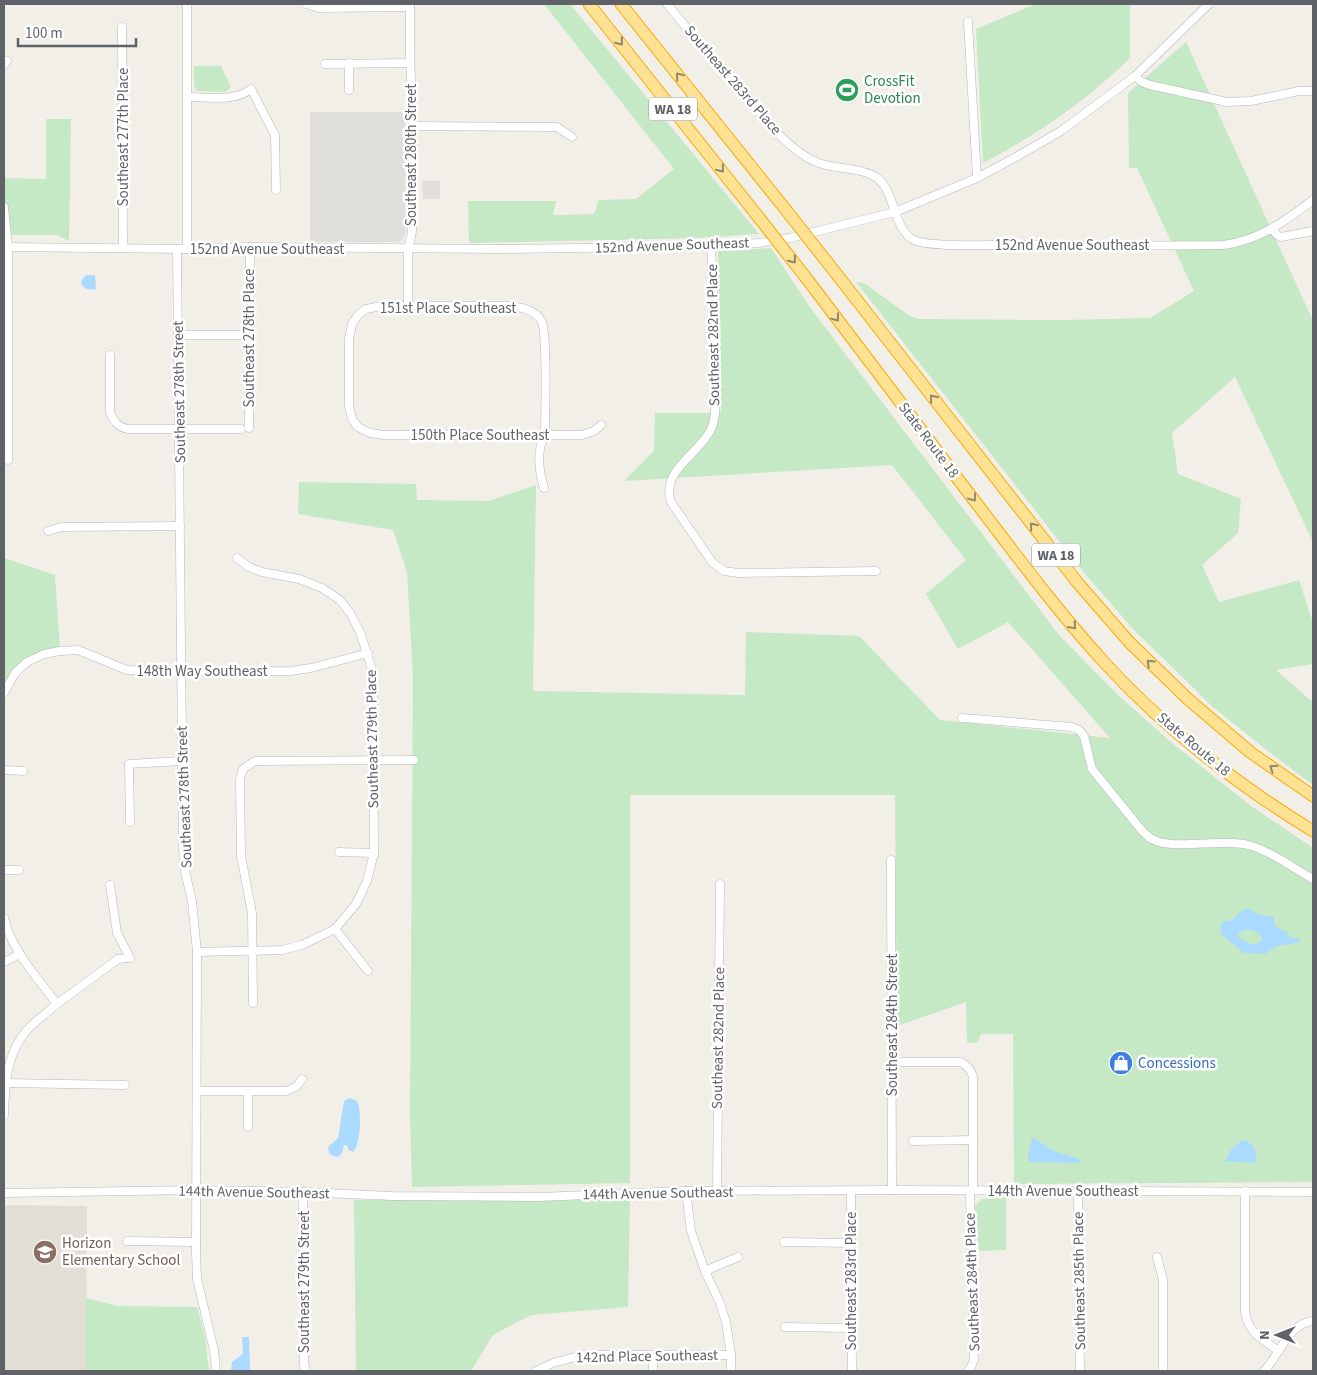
<svg xmlns="http://www.w3.org/2000/svg" width="1317" height="1375" viewBox="0 0 1317 1375" font-family="'Source Sans 3',sans-serif">
  <rect width="100%" height="100%" fill="#f1efe8"/>
  <g fill="#e0deda">
    <polygon points="310,112 405,112 406,231 404,237 399,242 310,242"/>
    <polygon points="422,181 440,181 440,199 423,199"/>
  </g>
  <polygon fill="#e1ded6" points="4,1205 87,1206 86,1371 4,1371"/>
  <g fill="#c5e8c5">
    <polygon points="544,4 570,4 759,234 697,238 469,243 468,201 556,201 553,215 594,214 599,200 636,199 674,169"/>
    <path d="M 1036,4 L 1130,4 L 1130,58 C 1086,101 1037,135 983,163 L 976,29 Z"/>
    <polygon points="1186,42 1313,321 1313,542 1235,377 1172,433 1178,474 1241,499 1238,533 1202,565 1219,602 1299,580 1313,623 1313,664 1276,670 1310,700 1313,701 1313,785 1264,748 1213,707 1134,630 1085,574 856,282 864,283 910,316 919,319 1064,320 1150,318 1194,291 1137,168 1129,168 1128,93"/>
    <polygon points="194,66 221,66 231,87 225,92 196,91 194,84"/>
    <polygon points="46,119 71,119 69,241 57,235 4,235 4,178 46,179"/>
    <polygon points="771,248 809,306 1059,635 1119,696 1172,743 1251,806 1313,848 1313,1182 1014,1184 1013,1034 981,1034 977,1043 967,1042 966,1002 897,1026 895,795 630,795 630,1183 412,1187 410,1116 413,677 407,572 393,530 298,514 299,482 416,484 417,500 489,501 536,485 533,691 745,695 746,632 859,636 940,720 1110,738 1008,622 958,649 926,594 966,560 892,465 624,481 654,451 655,413 721,413 718,251"/>
    <polygon points="4,558 55,575 60,651 27,662 4,693"/>
    <polygon points="1006,1197 1006,1250 979,1251 975,1206 982,1199"/>
    <polygon points="354,1200 630,1200 628,1307 531,1315 493,1335 471,1371 356,1371"/>
    <polygon points="86,1298 117,1306 197,1307 205,1336 209,1371 86,1371"/>
  </g>
  <g fill="#aadaff" fill-rule="evenodd">
    <path d="M 87,275 L 95,275 L 96,289 C 85,292 74,283 87,275 Z"/>
    <path d="M 1248,909 L 1260,915 L 1273,916 L 1276,927 L 1287,932 L 1289,937 L 1300,939 L 1301,942 L 1277,946 L 1265,954 L 1244,953 L 1222,935 L 1220,930 L 1222,922 L 1233,920 L 1241,911 ZM 1247,929 L 1259,933 L 1262,938 L 1261,941 L 1252,945 L 1238,937 L 1239,933 Z"/>
    <path d="M 349,1098 L 357,1101 C 362,1111 361,1144 353,1152 L 348,1149 L 347,1145 L 344,1145 L 342,1153 L 338,1157 L 333,1156 L 329,1153 L 328,1147 L 338,1138 L 344,1101 Z"/>
    <polygon points="1032,1138 1034,1138 1054,1151 1079,1159 1081,1163 1029,1162 1028,1157"/>
    <path d="M 1242,1140 C 1253,1141 1259,1154 1255,1163 L 1225,1161 L 1231,1150 Z"/>
    <polygon points="242,1337 249,1337 250,1371 231,1371 232,1362 243,1354"/>
  </g>
  <g fill="none" stroke-linecap="round" stroke-linejoin="round">
    <g stroke="#b5b8bc" stroke-width="9">
      <g id="minor">
        <polyline points="306,4 319,8 410,7"/>
        <path d="M 667,4 C 694,37 721,70 750,102 C 767,122 789,149 814,161 C 832,170 854,166 872,175 C 896,185 891,228 914,240 C 927,247 983,245 1001,245 C 1075,245 1150,246 1224,245 C 1260,240 1285,221 1313,200"/>
        <polyline points="968,22 977,178"/>
        <polyline points="122,27 123,248"/>
        <polyline points="349,63 349,90"/>
        <polyline points="325,64 410,63"/>
        <polyline points="4,65 7,61"/>
        <polyline points="1135,76 1142,82 1150,85 1227,102 1251,101 1299,91 1313,91"/>
        <path d="M 188,97 C 207,97 235,102 251,89 L 275,135 L 276,190"/>
        <polyline points="413,126 557,127 572,137"/>
        <polyline points="4,207 8,247 8,460"/>
        <polyline points="1272,229 1277,235 1281,237 1313,231"/>
        <path d="M 711,246 C 713,293 716,340 715,387 C 715,400 717,417 711,429 C 701,453 660,470 671,502 L 712,562 L 724,571 L 738,573 L 876,571"/>
        <polyline points="4,247 187,249 250,247 500,249 711,246 759,243 790,238 895,212 977,178 1016,157 1061,131 1135,76 1209,4"/>
        <polyline points="177,249 183,847 185,871 192,901 197,952 196,1252 197,1279 214,1350 216,1371"/>
        <polyline points="187,249 187,4"/>
        <polyline points="408,306 408,249 412,232 413,126 410,55 410,4"/>
        <polyline points="178,335 244,335"/>
        <path d="M 110,355 L 110,412 C 114,422 118,427 128,429 L 241,429"/>
        <polyline points="249,428 250,247"/>
        <path d="M 544,488 C 539,472 536,450 545,435 C 545,416 548,331 541,320 C 533,309 523,308 510,306 L 382,306 L 366,309 L 358,315 L 352,324 L 349,339 L 349,406 L 352,419 L 358,427 L 370,433 L 384,435 L 582,435 L 594,431 L 601,425"/>
        <polyline points="48,531 61,527 180,526"/>
        <polyline points="4,693 15,673 27,662 44,654 60,651 78,650 127,670 182,672 291,671 311,668 368,653"/>
        <path d="M 962,718 L 1072,727 L 1079,730 L 1084,736 L 1092,769 L 1143,832 C 1146,834 1149,838 1152,839 C 1173,851 1222,838 1248,845 C 1271,851 1293,868 1313,879"/>
        <polyline points="4,770 23,771"/>
        <polyline points="130,822 129,764 181,761"/>
        <polyline points="339,852 374,853"/>
        <polyline points="891,860 892,1190"/>
        <polyline points="4,870 19,870"/>
        <path d="M 4,918 C 12,951 37,977 57,1004 C 48,1012 36,1020 27,1030 C 6,1054 5,1085 4,1115"/>
        <polyline points="335,929 368,971"/>
        <polyline points="197,952 282,950 302,945 335,929 356,904 367,881 374,853 373,673 360,632 350,613 340,600 322,588 299,579 262,572 249,567 237,558"/>
        <polyline points="4,962 20,954"/>
        <polyline points="253,1003 252,913 241,856 240,779 243,769 255,761 414,760"/>
        <polyline points="57,1004 118,959 130,958 117,933 110,885"/>
        <path d="M 902,1062 L 960,1062 C 967,1065 971,1069 973,1077 L 973,1190"/>
        <polyline points="5,1083 125,1085"/>
        <polyline points="198,1091 287,1091 297,1086 302,1079"/>
        <polyline points="248,1127 248,1091"/>
        <polyline points="913,1141 973,1140"/>
        <polyline points="686,1191 691,1231 705,1271 720,1303 726,1322 731,1355 731,1371"/>
        <polyline points="717,1191 720,884"/>
        <polyline points="851,1191 852,1371"/>
        <polyline points="1078,1191 1080,1371"/>
        <path d="M 1245,1191 L 1245,1312 C 1249,1334 1262,1339 1279,1351"/>
        <polyline points="303,1192 304,1365 306,1371"/>
        <polyline points="4,1193 197,1190 303,1192 392,1196 538,1197 686,1191 892,1190 1313,1192"/>
        <polyline points="127,1241 196,1242"/>
        <polyline points="784,1242 852,1243"/>
        <polyline points="1157,1257 1163,1280 1163,1371"/>
        <polyline points="705,1271 738,1257"/>
        <polyline points="785,1327 850,1328"/>
        <polyline points="536,1371 553,1363 583,1355 731,1355"/>
        <polyline points="653,1371 653,1356"/>
        <polyline points="968,1371 971,1367 974,1360 970,1190"/>
        <path d="M 1264,1371 C 1280,1355 1287,1324 1313,1321"/>
      </g>
    </g>
    <g stroke="#f9ab00" stroke-width="13">
      <g id="highway">
        <polyline points="589,4 756,214"/>
        <polyline points="621,4 786,210"/>
        <polyline points="838,276 1077,582 1130,643 1189,700 1250,752 1313,796"/>
        <path d="M 807,279 C 860,349 914,420 967,491 C 1011,548 1053,606 1102,660 C 1163,727 1236,784 1313,831"/>
      </g>
    </g>
    <use href="#minor" stroke="#fff" stroke-width="8"/>
    <use href="#highway" stroke="#fde293" stroke-width="11"/>
    <g stroke="#f9ab00" stroke-width="13" stroke-linecap="butt">
      <g id="highway-bridge">
        <polyline points="786,210 838,276"/>
        <polyline points="756,214 807,279"/>
      </g>
    </g>
    <use href="#highway-bridge" stroke="#fde293" stroke-width="11"/>
  </g>
  <defs><path id="oneway-chevron" d="M-2-3.5L2.5 0L-2 3.5" fill="none" stroke-width="1.6" stroke-linecap="round" stroke-linejoin="round" transform="scale(1.25)"/></defs>
  <g stroke="#8e8975">
    <use href="#oneway-chevron" transform="translate(620 42) rotate(51)"/>
    <use href="#oneway-chevron" transform="translate(679 76) rotate(-129)"/>
    <use href="#oneway-chevron" transform="translate(721 169) rotate(51)"/>
    <use href="#oneway-chevron" transform="translate(793 260) rotate(52)"/>
    <use href="#oneway-chevron" transform="translate(836 318) rotate(53)"/>
    <use href="#oneway-chevron" transform="translate(933 398) rotate(-128)"/>
    <use href="#oneway-chevron" transform="translate(973 498) rotate(53)"/>
    <use href="#oneway-chevron" transform="translate(1033 526) rotate(-128)"/>
    <use href="#oneway-chevron" transform="translate(1073 626) rotate(49)"/>
    <use href="#oneway-chevron" transform="translate(1150 663) rotate(-136)"/>
    <use href="#oneway-chevron" transform="translate(1273 768) rotate(-145)"/>
  </g>
  <defs>
    <g id="stadium-disc" transform="scale(1.25)"><circle r="9.5" fill="#2e9e5b" stroke="#fff"/><path d="M0-5a6.5 5 0 1 0 0 10a6.5 5 0 1 0 0-10ZM-3.5-1.8h7v3.6h-7Z" fill="#fff"/></g>
    <g id="shop-disc" transform="scale(1.25)"><circle r="9.5" fill="#3f7fe0" stroke="#fff"/><path d="M-5-2.5h2.3a2.7 3.5 0 0 1 5.4 0H5L5.5 6h-11ZM-1.5-2.5h3a1.5 2.3 0 0 0-3 0Z" fill="#fff"/></g>
    <g id="school-disc" transform="scale(1.25)"><circle r="9.5" fill="#8d6e63" stroke="#fff"/><path d="M0-5L7-2L0 1L-7-2ZM-4 1L0 2.5L4 1V4Q0 6-4 4Z" fill="#fff"/></g>
  </defs>
  <g fill-rule="evenodd">
    <use href="#stadium-disc" x="847" y="90"/>
    <use href="#shop-disc" x="1121" y="1063"/>
    <use href="#school-disc" x="45" y="1252"/>
  </g>
  <g text-anchor="middle" stroke-width="5" stroke-linejoin="round" paint-order="stroke">
    <g fill="#fff" stroke="#8f9295" stroke-width="1">
      <rect x="649" y="97.5" width="48" height="23" rx="4"/>
      <rect x="1032" y="543.5" width="48" height="23" rx="4"/>
    </g>
    <g font-size="14" font-weight="bold" fill="#5f6368">
      <text x="673" y="114">WA 18</text>
      <text x="1056" y="560">WA 18</text>
    </g>
    <g font-size="15" fill="#5f6368" stroke="#fff">
      <text transform="translate(733 80) rotate(49)" y="5">Southeast 283rd Place</text>
      <text transform="translate(123 137) rotate(-90)" y="5">Southeast 277th Place</text>
      <text transform="translate(411 155) rotate(-90)" y="5">Southeast 280th Street</text>
      <text transform="translate(672 245) rotate(-2)" y="5">152nd Avenue Southeast</text>
      <text x="1072" y="250">152nd Avenue Southeast</text>
      <text x="267" y="254">152nd Avenue Southeast</text>
      <text x="448" y="313">151st Place Southeast</text>
      <text transform="translate(713 335) rotate(-91)" y="5">Southeast 282nd Place</text>
      <text transform="translate(249 338) rotate(-90)" y="5">Southeast 278th Place</text>
      <text transform="translate(179 392) rotate(-91)" y="5">Southeast 278th Street</text>
      <text x="480" y="440">150th Place Southeast</text>
      <text transform="translate(929 440) rotate(53)" y="5">State Route 18</text>
      <text x="202" y="676">148th Way Southeast</text>
      <text transform="translate(372 739) rotate(-91)" y="5">Southeast 279th Place</text>
      <text transform="translate(1194 744) rotate(40)" y="5">State Route 18</text>
      <text transform="translate(184 797) rotate(-92)" y="5">Southeast 278th Street</text>
      <text transform="translate(892 1025) rotate(-90)" y="5">Southeast 284th Street</text>
      <text transform="translate(718 1038) rotate(-89)" y="5">Southeast 282nd Place</text>
      <text x="1063" y="1196">144th Avenue Southeast</text>
      <text transform="translate(254 1192) rotate(1)" y="5">144th Avenue Southeast</text>
      <text transform="translate(658 1193) rotate(-1)" y="5">144th Avenue Southeast</text>
      <text transform="translate(851 1281) rotate(-90)" y="5">Southeast 283rd Place</text>
      <text transform="translate(1079 1281) rotate(-91)" y="5">Southeast 285th Place</text>
      <text transform="translate(304 1282) rotate(-90)" y="5">Southeast 279th Street</text>
      <text transform="translate(972 1282) rotate(-92)" y="5">Southeast 284th Place</text>
      <text transform="translate(647 1356) rotate(-1)" y="5">142nd Place Southeast</text>
    </g>
    <g font-size="15" fill="#27864d" stroke="#fff" text-anchor="start">
      <text x="864" y="86">CrossFit<tspan x="864" dy="17">Devotion</tspan></text>
    </g>
    <g font-size="15" fill="#366cbe" stroke="#fff" text-anchor="start">
      <text x="1138" y="1068">Concessions</text>
    </g>
    <g font-size="15" fill="#785e54" stroke="#fff" text-anchor="start">
      <text x="62" y="1248">Horizon<tspan x="62" dy="17">Elementary School</tspan></text>
    </g>
  </g>
  <rect width="1317" height="1375" fill="none" stroke="#5f6368" stroke-width="10"/>
  <g transform="translate(1277 1335) rotate(270)" stroke="#ffffff" stroke-width="4" paint-order="stroke">
  <path d="M0-4L9 19L0 12L-9 19Z" fill="#5f6368"/>
  <text y="-8" font-size="14" font-weight="bold" text-anchor="middle" fill="#5f6368">N</text>
  </g>
  <path d="M18 38v8h118v-8" fill="none" stroke="#5f6368" stroke-width="2.5"/>
  <text x="25" y="38" font-size="15" fill="#5f6368" stroke="#ffffff" stroke-width="4" paint-order="stroke">100 m</text>
</svg>
